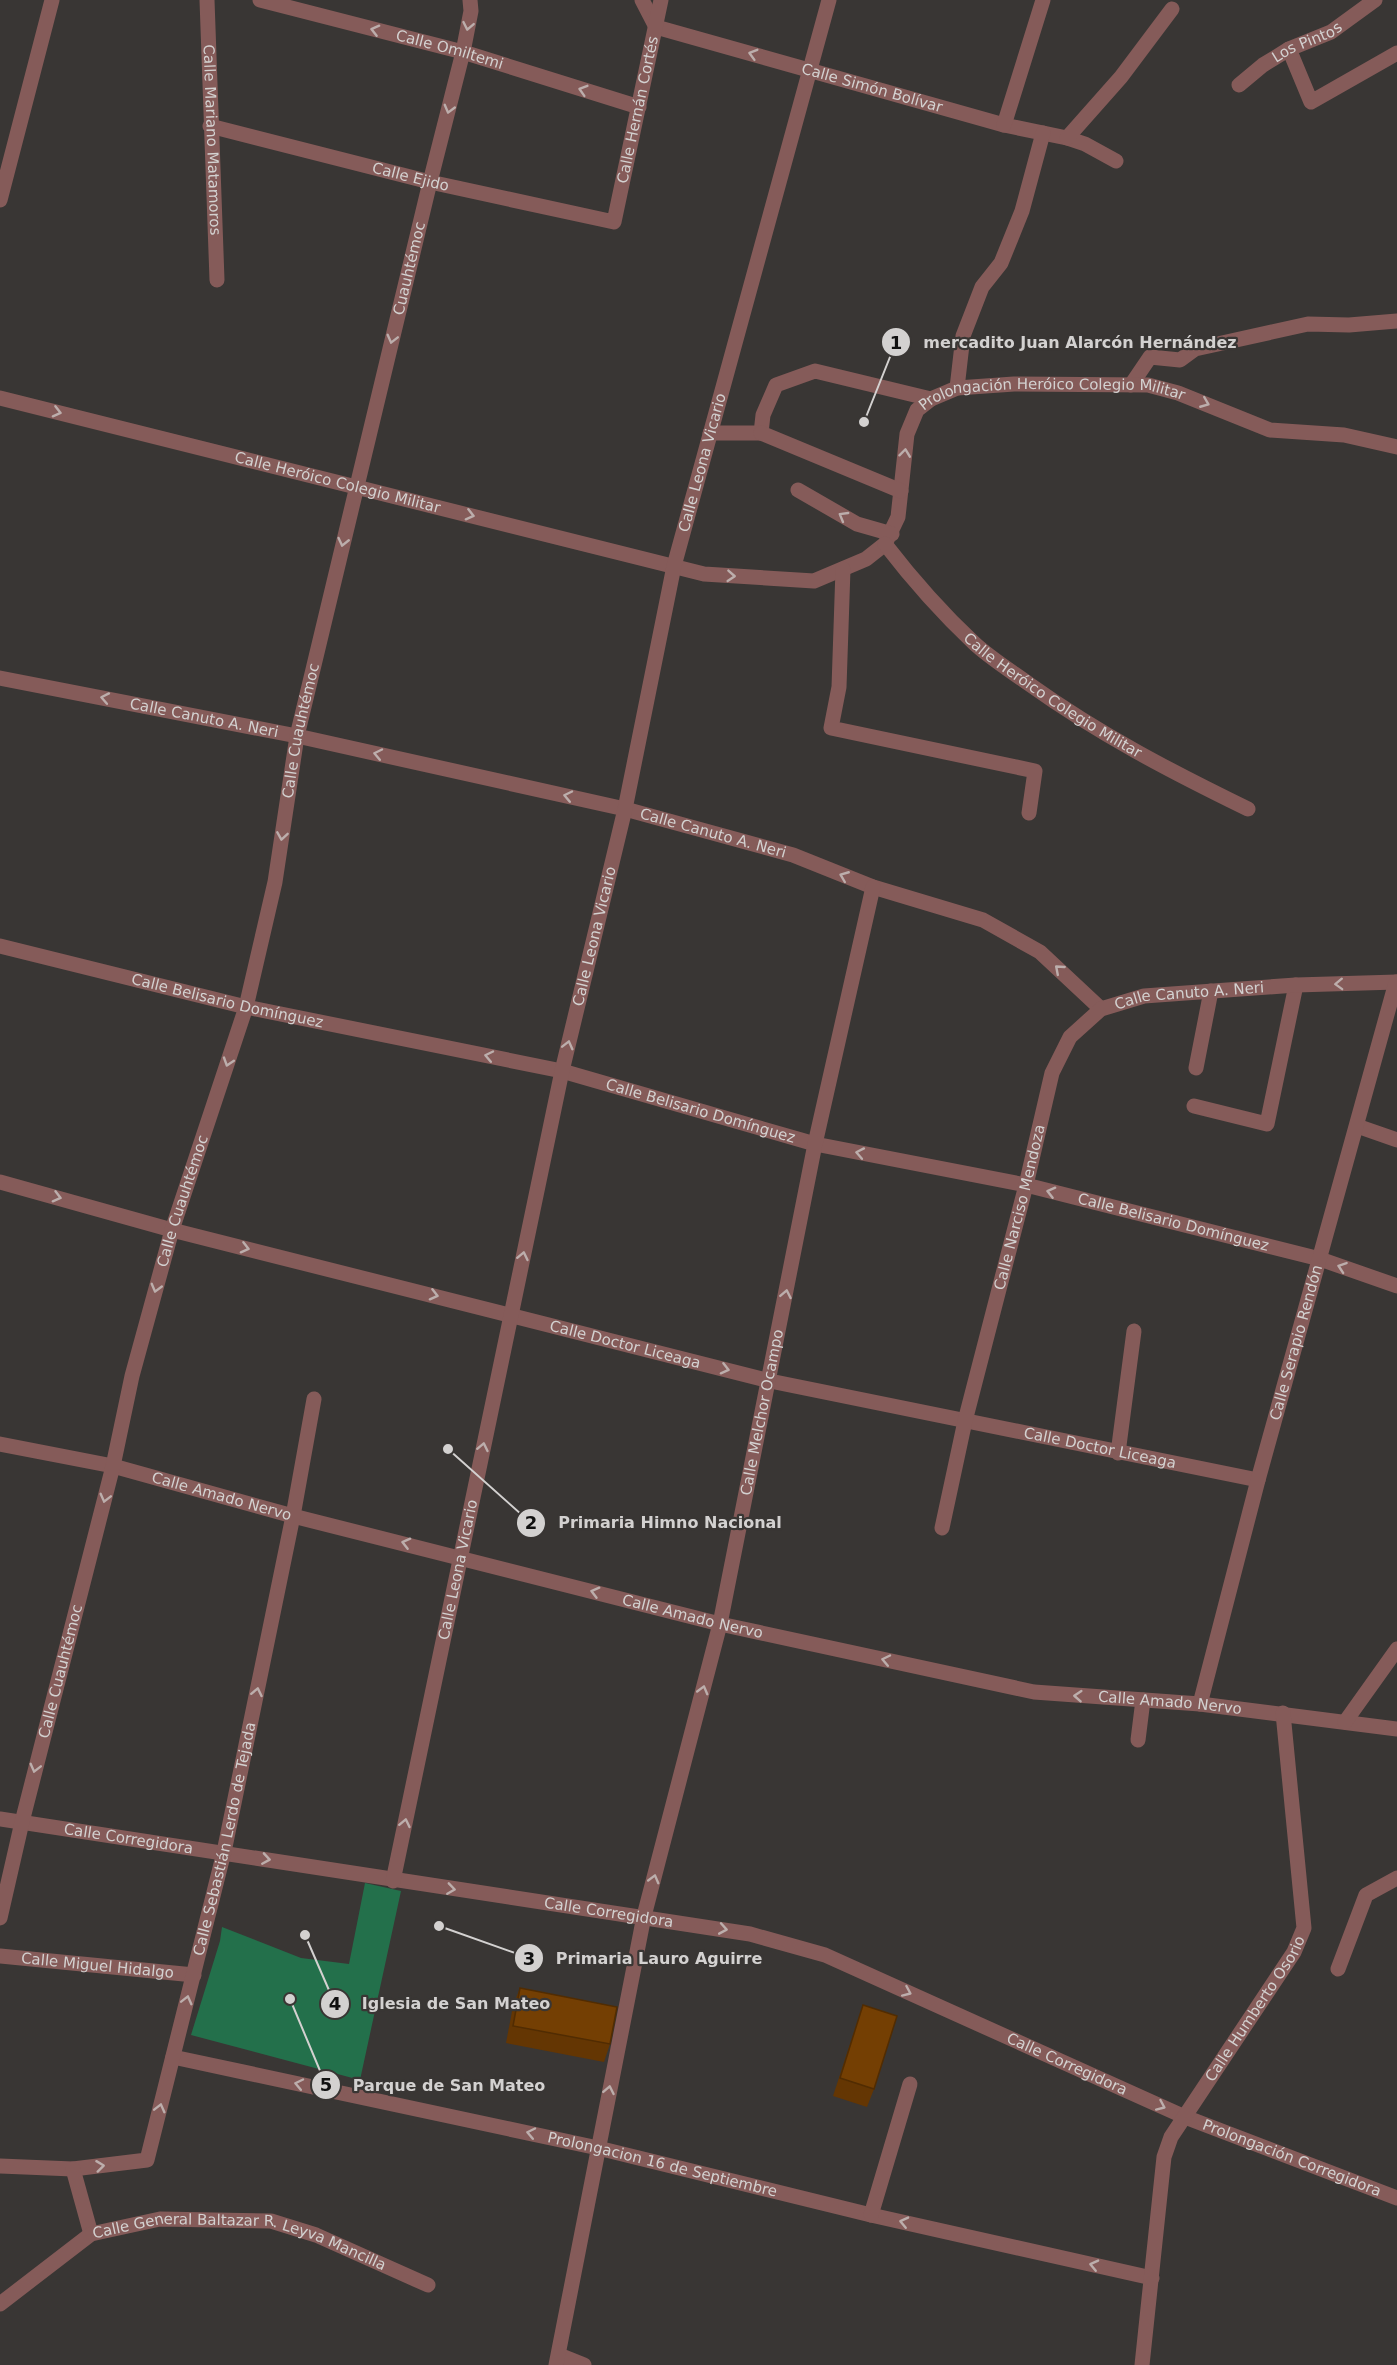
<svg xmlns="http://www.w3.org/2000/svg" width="1397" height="2365" viewBox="0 0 1397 2365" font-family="'DejaVu Sans',sans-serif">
  <rect width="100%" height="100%" fill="#393634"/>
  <polygon fill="#23704b" points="365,1883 401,1891 360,2080 191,2035 220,1941 222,1927 301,1958 349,1964"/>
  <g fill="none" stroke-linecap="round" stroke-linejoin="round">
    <g stroke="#855b59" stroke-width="15">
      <path id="s1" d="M 207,0 L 217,280"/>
      <path id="s2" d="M 260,0 L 463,52 L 639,107"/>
      <path id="s3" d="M 642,0 L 656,27 L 1004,125 L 1067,138 L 1085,144 L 1116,161"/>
      <polyline points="1289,49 1311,102 1397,53"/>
      <path id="s4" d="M 1239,85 L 1263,65 L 1289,49 L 1331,32 L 1375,0"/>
      <polyline points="1004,125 1043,0"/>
      <path id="s5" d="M 210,126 L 430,182 L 614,222 L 661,0"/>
      <polyline points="1067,138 1121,77 1172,9"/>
      <polyline points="0,200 52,0"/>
      <polyline points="1131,385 1150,357 1180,360 1195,349 1308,324 1349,325 1397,321"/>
      <polyline points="957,388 963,336 982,287 1001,263 1022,211 1043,133"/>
      <path id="s6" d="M 0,398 L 704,574 L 814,581 L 866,559 L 885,544 L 898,517 L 907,434 L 917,410 L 931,399 L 957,388 L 1014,384 L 1148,385 L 1178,393 L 1270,430 L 1344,435 L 1397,447"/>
      <polyline points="710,433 761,433 763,415 776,385 815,371 931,399"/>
      <polyline points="761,433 901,491"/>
      <polyline points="798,490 857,524 892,534"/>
      <path id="s7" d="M 885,544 C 912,579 942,613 974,643 C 990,658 1011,671 1029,684 C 1099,734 1170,771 1248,809"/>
      <polyline points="843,569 839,687 831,728 1035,771 1029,813"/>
      <path id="s8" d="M 0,678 L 297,736 L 625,809 L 793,855 L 873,887 L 983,920 L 1040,952 L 1101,1009"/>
      <path id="s9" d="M 0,946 L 246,1007 L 562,1071 L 815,1144 L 1026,1185 L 1320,1259 L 1397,1286"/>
      <polyline points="1196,1068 1211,991"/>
      <polyline points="1194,1106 1267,1124 1296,985"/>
      <polyline points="1357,1126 1397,1140"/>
      <path id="s10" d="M 0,1182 L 172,1230 L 770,1381 L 1258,1480"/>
      <path id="s11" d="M 0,1444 L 113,1466 L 293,1516 L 720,1624 L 1034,1692 L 1200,1704 L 1397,1729"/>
      <polyline points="1118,1453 1134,1331"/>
      <path id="s12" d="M 942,1528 L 965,1421 L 1026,1185 L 1052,1073 L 1070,1037 L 1101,1009 L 1144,996 L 1296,985 L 1397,982"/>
      <path id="s13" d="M 1200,1704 L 1258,1480 L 1396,982"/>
      <polyline points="1345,1722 1397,1649"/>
      <polyline points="1138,1740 1143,1700"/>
      <path id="s14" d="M 0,1819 L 750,1934 L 825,1955 L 1185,2117 L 1397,2198"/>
      <path id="s15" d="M 393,1881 L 562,1071 L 625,809 L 674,566 L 829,0"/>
      <path id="s16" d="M 0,1918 L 22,1822 L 113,1466 L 132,1376 L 172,1230 L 246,1007 L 275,882 L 297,736 L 430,182 L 463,52 L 471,11 L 470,0"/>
      <path id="s17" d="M 0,1956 L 194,1975"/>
      <polyline points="1338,1969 1366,1895 1397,1878"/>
      <path id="s18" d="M 173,2057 L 598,2148 L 871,2215 L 1152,2278"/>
      <path id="s19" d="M 0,2166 L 73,2169 L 147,2160 L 224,1852 L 293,1516 L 314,1399"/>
      <polyline points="73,2169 91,2234"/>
      <polyline points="871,2215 910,2084"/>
      <path id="s20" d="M 0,2304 L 91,2234 L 160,2219 L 271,2221 L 316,2235 L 428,2285"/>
      <polyline points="559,2355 584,2365"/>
      <path id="s21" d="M 556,2365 L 644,1916 L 720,1624 L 815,1144 L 873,887"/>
      <path id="s22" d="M 1142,2365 L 1164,2157 L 1171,2137 L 1294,1952 L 1304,1928 L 1283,1713"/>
    </g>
  </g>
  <g fill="#643603">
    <polygon points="520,1988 610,2044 604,2062 506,2043 513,2006"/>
    <polygon points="863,2005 874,2089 867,2107 833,2096"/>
  </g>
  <g fill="#743f03" stroke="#512c02" stroke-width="1.5">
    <polygon points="520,1988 617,2007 610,2044 513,2026"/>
    <polygon points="863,2005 897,2016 874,2089 840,2078"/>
  </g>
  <defs><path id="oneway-chevron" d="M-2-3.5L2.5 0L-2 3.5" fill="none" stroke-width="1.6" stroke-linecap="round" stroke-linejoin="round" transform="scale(1.5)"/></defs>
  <g stroke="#bcaeac">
    <use href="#oneway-chevron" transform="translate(468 26) rotate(101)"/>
    <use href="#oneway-chevron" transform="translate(375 30) rotate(-166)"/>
    <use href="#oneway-chevron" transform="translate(753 54) rotate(-164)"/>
    <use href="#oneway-chevron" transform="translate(583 90) rotate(-163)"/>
    <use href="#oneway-chevron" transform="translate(449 109) rotate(105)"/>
    <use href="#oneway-chevron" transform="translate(392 339) rotate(104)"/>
    <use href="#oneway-chevron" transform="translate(1205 403) rotate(22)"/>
    <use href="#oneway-chevron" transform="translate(57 412) rotate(14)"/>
    <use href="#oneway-chevron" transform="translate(905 453) rotate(-83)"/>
    <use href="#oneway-chevron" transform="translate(470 515) rotate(14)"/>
    <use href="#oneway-chevron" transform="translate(843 516) rotate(-150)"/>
    <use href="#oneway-chevron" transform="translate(343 542) rotate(103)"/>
    <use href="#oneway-chevron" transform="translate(731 576) rotate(4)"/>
    <use href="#oneway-chevron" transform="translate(105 698) rotate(-169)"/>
    <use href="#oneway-chevron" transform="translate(378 754) rotate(-168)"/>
    <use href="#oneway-chevron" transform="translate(568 796) rotate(-168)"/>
    <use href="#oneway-chevron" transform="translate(282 836) rotate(99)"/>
    <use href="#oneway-chevron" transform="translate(844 876) rotate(-158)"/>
    <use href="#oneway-chevron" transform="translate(1059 969) rotate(-139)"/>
    <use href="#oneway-chevron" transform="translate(1339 984) rotate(178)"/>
    <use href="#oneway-chevron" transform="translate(568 1045) rotate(-76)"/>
    <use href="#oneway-chevron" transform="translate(489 1056) rotate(-168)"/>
    <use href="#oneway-chevron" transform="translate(228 1062) rotate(108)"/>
    <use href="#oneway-chevron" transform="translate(860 1153) rotate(-169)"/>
    <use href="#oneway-chevron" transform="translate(1051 1192) rotate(-166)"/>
    <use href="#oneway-chevron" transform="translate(57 1197) rotate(15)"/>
    <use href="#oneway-chevron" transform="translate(245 1248) rotate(14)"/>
    <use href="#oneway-chevron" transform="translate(523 1256) rotate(-78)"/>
    <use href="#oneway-chevron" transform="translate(1342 1267) rotate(-161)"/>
    <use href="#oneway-chevron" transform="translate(156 1288) rotate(105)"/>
    <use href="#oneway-chevron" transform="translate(786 1294) rotate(-79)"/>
    <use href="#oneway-chevron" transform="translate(434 1295) rotate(14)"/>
    <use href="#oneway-chevron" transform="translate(725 1369) rotate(14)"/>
    <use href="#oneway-chevron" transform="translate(483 1447) rotate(-78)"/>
    <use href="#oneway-chevron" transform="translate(105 1498) rotate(104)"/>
    <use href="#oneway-chevron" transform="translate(406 1543) rotate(-166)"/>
    <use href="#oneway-chevron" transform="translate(595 1592) rotate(-165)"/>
    <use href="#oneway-chevron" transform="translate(886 1660) rotate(-168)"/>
    <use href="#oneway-chevron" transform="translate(703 1690) rotate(-75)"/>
    <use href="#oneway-chevron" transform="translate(257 1692) rotate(-78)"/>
    <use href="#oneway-chevron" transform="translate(1078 1696) rotate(-176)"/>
    <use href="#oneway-chevron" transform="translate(35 1768) rotate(104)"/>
    <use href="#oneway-chevron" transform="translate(405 1823) rotate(-78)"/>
    <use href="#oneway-chevron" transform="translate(266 1859) rotate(9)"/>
    <use href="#oneway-chevron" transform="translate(654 1879) rotate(-75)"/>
    <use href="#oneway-chevron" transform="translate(451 1889) rotate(8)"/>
    <use href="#oneway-chevron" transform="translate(723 1929) rotate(10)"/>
    <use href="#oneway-chevron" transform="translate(907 1992) rotate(24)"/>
    <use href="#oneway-chevron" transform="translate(187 2000) rotate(-76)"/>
    <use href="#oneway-chevron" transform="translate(299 2084) rotate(-168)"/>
    <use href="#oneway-chevron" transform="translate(609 2090) rotate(-79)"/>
    <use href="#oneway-chevron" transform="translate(1161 2106) rotate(24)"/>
    <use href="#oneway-chevron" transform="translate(160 2108) rotate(-76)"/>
    <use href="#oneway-chevron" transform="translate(531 2133) rotate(-168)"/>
    <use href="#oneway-chevron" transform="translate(100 2166) rotate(-7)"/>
    <use href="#oneway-chevron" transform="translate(904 2222) rotate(-167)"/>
    <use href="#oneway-chevron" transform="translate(1094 2265) rotate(-167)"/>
  </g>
  <g text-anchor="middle" stroke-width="4.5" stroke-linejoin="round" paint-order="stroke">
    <g font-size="15" fill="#d3d1d0" stroke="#393634">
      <text dy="5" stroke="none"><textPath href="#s4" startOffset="81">Los Pintos</textPath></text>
      <text dy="5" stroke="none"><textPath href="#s2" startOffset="196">Calle Omiltemi</textPath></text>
      <text dy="5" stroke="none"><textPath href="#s3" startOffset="255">Calle Simón Bolívar</textPath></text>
      <text dy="5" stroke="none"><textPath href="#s5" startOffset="530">Calle Hernán Cortés</textPath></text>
      <text dy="5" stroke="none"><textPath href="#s1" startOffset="140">Calle Mariano Matamoros</textPath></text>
      <text dy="5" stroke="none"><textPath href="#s5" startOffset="207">Calle Ejido</textPath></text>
      <text dy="5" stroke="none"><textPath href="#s16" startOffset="1701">Cuauhtémoc</textPath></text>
      <text dy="5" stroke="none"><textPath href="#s6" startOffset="1196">Prolongación Heróico Colegio Militar</textPath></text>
      <text dy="5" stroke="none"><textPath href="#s15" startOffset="1452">Calle Leona Vicario</textPath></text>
      <text dy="5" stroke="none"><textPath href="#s6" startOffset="348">Calle Heróico Colegio Militar</textPath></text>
      <text dy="5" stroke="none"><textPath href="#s7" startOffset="228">Calle Heróico Colegio Militar</textPath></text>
      <text dy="5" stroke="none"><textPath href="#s8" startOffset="208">Calle Canuto A. Neri</textPath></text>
      <text dy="5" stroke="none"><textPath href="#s16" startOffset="1226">Calle Cuauhtémoc</textPath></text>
      <text dy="5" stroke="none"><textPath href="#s8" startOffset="730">Calle Canuto A. Neri</textPath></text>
      <text dy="5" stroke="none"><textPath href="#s15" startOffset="966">Calle Leona Vicario</textPath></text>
      <text dy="5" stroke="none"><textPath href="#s12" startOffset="640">Calle Canuto A. Neri</textPath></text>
      <text dy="5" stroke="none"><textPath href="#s9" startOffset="234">Calle Belisario Domínguez</textPath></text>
      <text dy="5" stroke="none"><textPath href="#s9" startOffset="720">Calle Belisario Domínguez</textPath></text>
      <text dy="5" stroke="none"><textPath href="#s16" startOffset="740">Calle Cuauhtémoc</textPath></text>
      <text dy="5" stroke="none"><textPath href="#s12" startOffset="330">Calle Narciso Mendoza</textPath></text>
      <text dy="5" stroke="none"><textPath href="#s9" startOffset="1206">Calle Belisario Domínguez</textPath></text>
      <text dy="5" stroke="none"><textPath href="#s13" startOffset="374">Calle Serapio Rendón</textPath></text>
      <text dy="5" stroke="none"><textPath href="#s10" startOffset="646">Calle Doctor Liceaga</textPath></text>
      <text dy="5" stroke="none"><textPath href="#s21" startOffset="975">Calle Melchor Ocampo</textPath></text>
      <text dy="5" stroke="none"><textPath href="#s10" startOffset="1132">Calle Doctor Liceaga</textPath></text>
      <text dy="5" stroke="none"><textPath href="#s11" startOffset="228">Calle Amado Nervo</textPath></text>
      <text dy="5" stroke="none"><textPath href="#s15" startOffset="318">Calle Leona Vicario</textPath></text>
      <text dy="5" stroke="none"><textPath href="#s11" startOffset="714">Calle Amado Nervo</textPath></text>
      <text dy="5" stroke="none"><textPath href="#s16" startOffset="254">Calle Cuauhtémoc</textPath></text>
      <text dy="5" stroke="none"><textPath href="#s11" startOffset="1200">Calle Amado Nervo</textPath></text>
      <text dy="5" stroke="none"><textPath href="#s14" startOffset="130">Calle Corregidora</textPath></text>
      <text dy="5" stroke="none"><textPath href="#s19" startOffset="478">Calle Sebastián Lerdo de Tejada</textPath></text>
      <text dy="5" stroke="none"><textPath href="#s14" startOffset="616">Calle Corregidora</textPath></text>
      <text dy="5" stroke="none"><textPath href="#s17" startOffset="98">Calle Miguel Hidalgo</textPath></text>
      <text dy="5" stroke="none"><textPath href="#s22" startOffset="384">Calle Humberto Osorio</textPath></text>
      <text dy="5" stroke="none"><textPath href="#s14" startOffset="1102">Calle Corregidora</textPath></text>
      <text dy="5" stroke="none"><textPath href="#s14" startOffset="1346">Prolongación Corregidora</textPath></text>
      <text dy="5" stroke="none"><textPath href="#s18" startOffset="501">Prolongacion 16 de Septiembre</textPath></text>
      <text dy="5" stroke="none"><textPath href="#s20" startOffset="268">Calle General Baltazar R. Leyva Mancilla</textPath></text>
    </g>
  </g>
  <path fill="none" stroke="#d3d1d0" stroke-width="2" d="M864 422L896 342M448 1449L531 1523M439 1926L529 1958M305 1935L335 2004M290 1999L326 2085"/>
  <g fill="#d3d1d0" stroke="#393634" stroke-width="2">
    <circle cx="864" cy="422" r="6"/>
    <circle cx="448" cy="1449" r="6"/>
    <circle cx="439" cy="1926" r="6"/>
    <circle cx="305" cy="1935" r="6"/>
    <circle cx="290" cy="1999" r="6"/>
    <circle cx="896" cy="342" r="15"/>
    <circle cx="531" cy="1523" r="15"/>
    <circle cx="529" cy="1958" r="15"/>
    <circle cx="335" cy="2004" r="15"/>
    <circle cx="326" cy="2085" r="15"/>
  </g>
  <g font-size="18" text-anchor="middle" font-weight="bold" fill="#111">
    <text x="896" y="349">1</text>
    <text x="531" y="1529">2</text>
    <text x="529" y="1965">3</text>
    <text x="335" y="2010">4</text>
    <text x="326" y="2091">5</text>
  </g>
  <g font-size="16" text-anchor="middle" font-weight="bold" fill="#d3d1d0" stroke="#393634" stroke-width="4.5" stroke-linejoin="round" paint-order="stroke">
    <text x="1080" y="348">mercadito Juan Alarcón Hernández</text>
    <text x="670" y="1528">Primaria Himno Nacional</text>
    <text x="659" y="1964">Primaria Lauro Aguirre</text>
    <text x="456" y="2009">Iglesia de San Mateo</text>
    <text x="449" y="2091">Parque de San Mateo</text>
  </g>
</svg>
